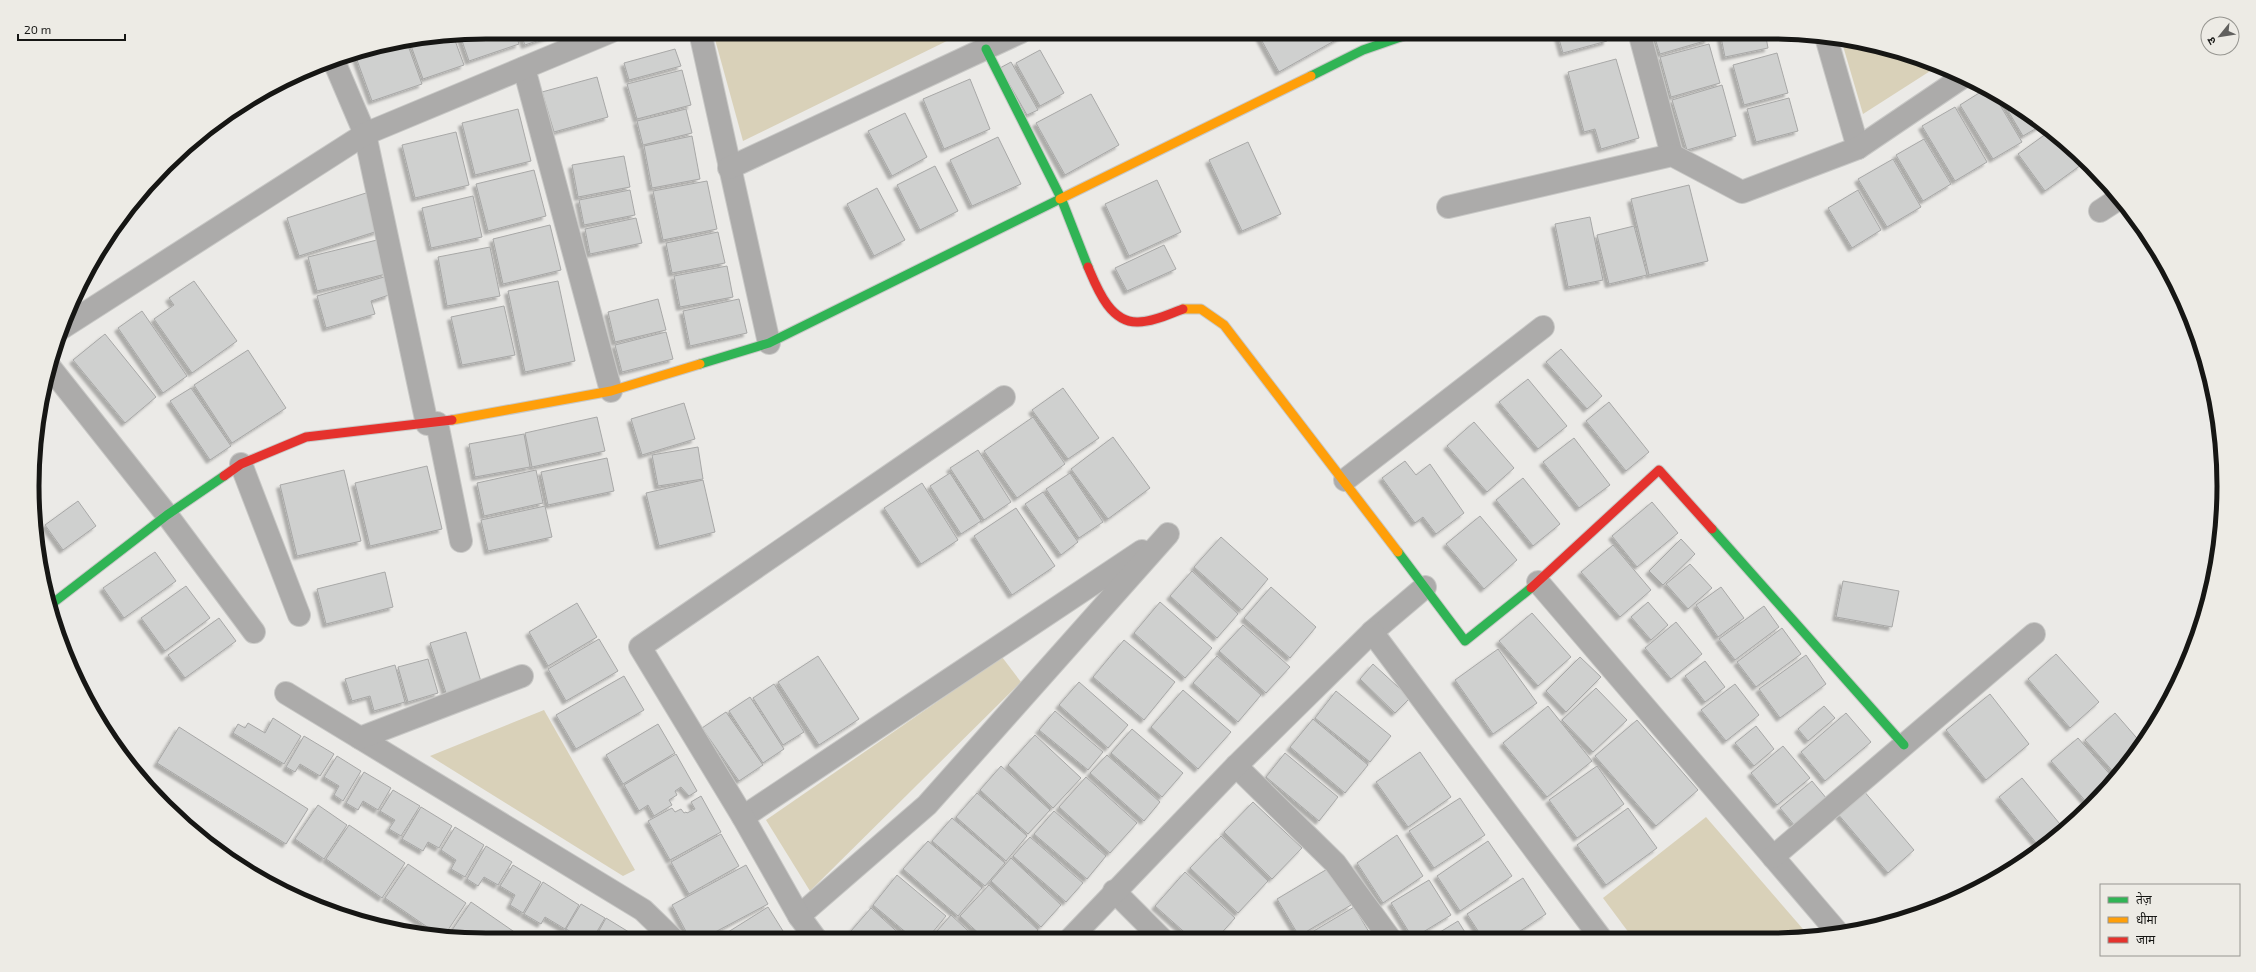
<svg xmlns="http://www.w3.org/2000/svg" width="2256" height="972" viewBox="0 0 2256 972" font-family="'Exo 2','Noto Sans Devanagari',sans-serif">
  <defs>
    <filter id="shadow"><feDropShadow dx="-3.5" dy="3.5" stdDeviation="1" flood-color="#0004"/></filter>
  </defs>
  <rect width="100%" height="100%" fill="#ebeae7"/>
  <g fill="#d9d1b9">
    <polygon points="713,32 955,32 957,36 743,141"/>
    <path d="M 1841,39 C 1874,42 1908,52 1938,66 L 1863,114 Z"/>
    <polygon points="1002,657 1021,682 810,891 766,820"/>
    <polygon points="544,710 635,870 623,876 430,756"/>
    <polygon points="1706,817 1809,936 1632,937 1603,898"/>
  </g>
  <g fill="#cfd0cf" stroke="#a8a8a7" filter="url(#shadow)">
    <polygon points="486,32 515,32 519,44 469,61 460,35"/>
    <polygon points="520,32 562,32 525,45"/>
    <polygon points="1257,32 1350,32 1279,72"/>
    <polygon points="1557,32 1605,32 1607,41 1563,53"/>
    <polygon points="1653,32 1706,32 1708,40 1660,54"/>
    <polygon points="1720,32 1765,32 1768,48 1725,57"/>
    <polygon points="453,35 464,65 423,79 409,40"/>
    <polygon points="406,40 422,84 372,101 354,52"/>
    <polygon points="1709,44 1720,83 1671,97 1660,57"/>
    <polygon points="675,49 681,66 629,80 624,63"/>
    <polygon points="1040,50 1064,93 1040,106 1016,63"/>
    <polygon points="1777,53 1788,93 1744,105 1733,65"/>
    <polygon points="1616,59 1639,138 1601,149 1595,129 1584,132 1568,72"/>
    <polygon points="1011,62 1038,110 1027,115 1000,68"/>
    <polygon points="682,70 691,105 637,119 627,84"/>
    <polygon points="597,77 608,117 554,132 542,92"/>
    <polygon points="970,79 990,129 944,149 923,99"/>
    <polygon points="1722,85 1736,136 1687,150 1672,100"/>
    <polygon points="1987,88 1991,90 2022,142 1993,159 1960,105"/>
    <polygon points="1091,94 1119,145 1065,175 1036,123"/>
    <polygon points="1998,94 2042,125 2023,136"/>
    <polygon points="1789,98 1798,131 1756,142 1747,109"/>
    <polygon points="1955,107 1987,162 1955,181 1922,126"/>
    <polygon points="518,109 531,161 475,175 462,123"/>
    <polygon points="686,109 692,133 643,145 637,121"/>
    <polygon points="905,113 927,157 892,176 868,131"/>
    <polygon points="2050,131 2063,140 2081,165 2045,191 2018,154"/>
    <polygon points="456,132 469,185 415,198 402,145"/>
    <polygon points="692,136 700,179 652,188 644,146"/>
    <polygon points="998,137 1021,184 972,206 950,160"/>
    <polygon points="1924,139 1951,184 1923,201 1896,155"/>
    <polygon points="1248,142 1281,214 1242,231 1209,160"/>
    <polygon points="624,156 630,187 578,197 572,165"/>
    <polygon points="1893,159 1921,207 1887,227 1858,179"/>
    <polygon points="935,166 958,211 920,230 897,185"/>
    <polygon points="534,170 546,216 488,231 476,184"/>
    <polygon points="1157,180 1181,232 1129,256 1105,204"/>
    <polygon points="707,181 717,229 663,240 653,191"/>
    <polygon points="1689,185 1708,261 1649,275 1631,199"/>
    <polygon points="877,188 905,240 874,256 847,204"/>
    <polygon points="630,190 635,215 584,225 579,200"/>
    <polygon points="1858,190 1881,230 1852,248 1828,208"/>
    <polygon points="366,193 378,231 299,256 287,218"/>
    <polygon points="473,196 482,237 431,248 422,208"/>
    <polygon points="1590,217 1603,280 1568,287 1555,224"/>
    <polygon points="636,218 642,243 590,254 585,229"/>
    <polygon points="550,225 561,270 503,284 493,239"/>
    <polygon points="1634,226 1647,275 1609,284 1597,235"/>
    <polygon points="718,232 725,263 672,273 666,243"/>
    <polygon points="377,240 386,274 317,291 308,257"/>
    <polygon points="1164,245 1176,269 1127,291 1115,268"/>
    <polygon points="490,247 500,296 447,306 438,257"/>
    <polygon points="727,266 733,297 680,307 674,276"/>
    <polygon points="384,277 389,295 371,301 375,314 326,328 317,296"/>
    <polygon points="194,281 237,341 192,373 154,319 174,305 169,298"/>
    <polygon points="558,281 575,361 525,372 508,291"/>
    <polygon points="658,299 666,330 615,342 608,312"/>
    <polygon points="739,299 747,333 690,346 683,311"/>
    <polygon points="504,306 515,355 462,365 451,317"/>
    <polygon points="142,311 187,376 163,393 118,328"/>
    <polygon points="666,332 673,359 622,372 615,345"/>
    <polygon points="105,334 156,397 125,423 73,360"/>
    <polygon points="1561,349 1602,396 1587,409 1546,362"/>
    <polygon points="248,350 286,408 232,443 194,385"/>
    <polygon points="1528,379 1567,426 1538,449 1499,402"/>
    <polygon points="191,388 231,446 210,460 170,401"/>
    <polygon points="1063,388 1099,438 1068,459 1032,410"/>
    <polygon points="1609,402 1649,452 1626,471 1586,421"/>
    <polygon points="684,403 695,439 642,455 631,419"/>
    <polygon points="597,417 605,451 532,467 525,433"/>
    <polygon points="1033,417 1065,464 1017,498 984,451"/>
    <polygon points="1474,422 1514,468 1487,492 1447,446"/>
    <polygon points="524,434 530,467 475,477 469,444"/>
    <polygon points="1113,437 1150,488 1108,519 1071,469"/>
    <polygon points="1574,438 1610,485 1579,508 1543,462"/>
    <polygon points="698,447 703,479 658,486 652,455"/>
    <polygon points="978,450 1011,502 984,520 950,468"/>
    <polygon points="607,458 614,491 548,505 541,472"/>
    <polygon points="1405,461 1416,475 1430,464 1464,513 1436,534 1423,517 1415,523 1382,478"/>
    <polygon points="427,466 442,529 370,546 355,483"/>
    <polygon points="344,470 361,541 297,556 280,485"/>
    <polygon points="536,470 543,503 484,516 477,483"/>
    <polygon points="950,473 981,521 961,534 930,486"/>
    <polygon points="1070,473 1103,522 1079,538 1046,489"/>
    <polygon points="1523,478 1560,524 1533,546 1496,500"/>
    <polygon points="703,480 715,532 659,546 646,493"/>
    <polygon points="922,483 958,540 921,564 884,508"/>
    <polygon points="1043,492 1078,542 1061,555 1025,504"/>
    <polygon points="78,501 96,526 63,550 45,525"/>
    <polygon points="1652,502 1678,533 1637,567 1612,536"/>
    <polygon points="545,506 552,537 488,551 481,520"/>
    <polygon points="1016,508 1055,566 1012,595 974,536"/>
    <polygon points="1480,516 1517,560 1484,589 1446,544"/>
    <polygon points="1221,537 1268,579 1242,610 1194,567"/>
    <polygon points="1681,539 1695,554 1663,585 1649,571"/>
    <polygon points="1613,545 1651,590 1620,617 1581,572"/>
    <polygon points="155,552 176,581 124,618 103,588"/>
    <polygon points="1690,564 1712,588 1688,609 1666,584"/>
    <polygon points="1192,571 1238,614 1217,638 1170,596"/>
    <polygon points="385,572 393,607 326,624 317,589"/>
    <polygon points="1843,581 1899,591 1892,627 1836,617"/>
    <polygon points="186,586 210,618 165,651 141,618"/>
    <polygon points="1271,587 1316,627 1290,658 1244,618"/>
    <polygon points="1721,587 1744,618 1718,637 1696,605"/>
    <polygon points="1160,602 1212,648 1185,678 1134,633"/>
    <polygon points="1648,602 1668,625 1651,640 1631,617"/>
    <polygon points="577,603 597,637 548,666 529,632"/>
    <polygon points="1764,606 1779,627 1735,660 1719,639"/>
    <polygon points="1532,613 1571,657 1538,686 1499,641"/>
    <polygon points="219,618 236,641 185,678 168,655"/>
    <polygon points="1676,622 1702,654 1671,679 1645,648"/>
    <polygon points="1243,625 1290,667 1266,693 1219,651"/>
    <polygon points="1782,628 1801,654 1756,687 1737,662"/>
    <polygon points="466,632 482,685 447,696 430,643"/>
    <polygon points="599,639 618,671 566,701 548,669"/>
    <polygon points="1124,640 1175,682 1144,720 1093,677"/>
    <polygon points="1498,649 1537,703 1493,734 1455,680"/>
    <polygon points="2056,654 2099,702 2070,728 2028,679"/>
    <polygon points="1806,655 1826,684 1780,718 1759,689"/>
    <polygon points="818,656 859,719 819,745 778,682"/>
    <polygon points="1217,656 1261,695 1238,722 1193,683"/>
    <polygon points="1580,657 1601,677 1566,712 1546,691"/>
    <polygon points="428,659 438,693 408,702 398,667"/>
    <polygon points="1705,661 1725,687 1705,702 1685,676"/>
    <polygon points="1373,664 1410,698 1395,713 1360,679"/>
    <polygon points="395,665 405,702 374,711 370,696 352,701 345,679"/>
    <polygon points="624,676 644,710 576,749 556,715"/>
    <polygon points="1079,682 1128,725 1108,748 1059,705"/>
    <polygon points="774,684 804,732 783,745 753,698"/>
    <polygon points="1735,684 1759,715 1726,741 1701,710"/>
    <polygon points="1596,688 1627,720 1593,752 1562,720"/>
    <polygon points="1183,690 1231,732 1198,769 1151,727"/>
    <polygon points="1336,691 1391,736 1370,762 1315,718"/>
    <polygon points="1990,694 2029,744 1986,780 1946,730"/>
    <polygon points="750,697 784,749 763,763 729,711"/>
    <polygon points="1548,706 1592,761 1547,797 1503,743"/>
    <polygon points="1824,706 1835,718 1808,741 1798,729"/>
    <polygon points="1055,711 1103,752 1088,770 1039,730"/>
    <polygon points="726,712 763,765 739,781 702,728"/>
    <polygon points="1846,713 1871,742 1825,781 1801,752"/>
    <polygon points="2115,713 2142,744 2130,762 2117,776 2085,740"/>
    <polygon points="273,718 301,736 284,764 233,733 238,724 245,728 248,723 265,733"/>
    <polygon points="1313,719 1368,765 1345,793 1290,747"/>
    <polygon points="1637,720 1698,790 1656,826 1595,756"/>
    <polygon points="658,724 675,753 623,784 606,755"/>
    <polygon points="1756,726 1774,749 1754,766 1735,743"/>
    <polygon points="179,727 308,809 286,844 157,763"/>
    <polygon points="1132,729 1183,773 1162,797 1111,753"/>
    <polygon points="1035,735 1081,778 1053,808 1008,765"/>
    <polygon points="304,736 334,754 320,776 300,764 295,772 286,767"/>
    <polygon points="2078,738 2114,779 2088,804 2051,761"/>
    <polygon points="1783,746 1810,778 1777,805 1751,773"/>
    <polygon points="1420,752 1451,797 1408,827 1376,782"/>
    <polygon points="1285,753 1338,797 1319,821 1266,777"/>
    <polygon points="676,754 697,791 689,796 681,787 675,791 677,795 669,800 672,805 654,816 648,805 639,811 624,785"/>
    <polygon points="1107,755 1160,802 1144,821 1090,773"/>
    <polygon points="337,756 361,771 343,801 334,795 339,786 324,777"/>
    <polygon points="1001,766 1050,810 1028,834 980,790"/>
    <polygon points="1597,766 1624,804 1577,838 1549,800"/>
    <polygon points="364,772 391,788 378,810 363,801 358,810 346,803"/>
    <polygon points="1086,777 1137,823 1110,853 1059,807"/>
    <polygon points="2022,778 2064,829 2041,849 1999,797"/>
    <polygon points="1812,781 1827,799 1795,826 1780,808"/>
    <polygon points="393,790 420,806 401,836 389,829 395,820 380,811"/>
    <polygon points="1863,790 1914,850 1888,873 1837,813"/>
    <polygon points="977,793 1027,836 1006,861 956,817"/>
    <polygon points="701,796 721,832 670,860 648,821 672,808 675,812 681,809 684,813 686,812 687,813 695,809 691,802"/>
    <polygon points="1460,798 1485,835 1434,868 1409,831"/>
    <polygon points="1253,802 1302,848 1272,879 1224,832"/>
    <polygon points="318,805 347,825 324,859 295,839"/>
    <polygon points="421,807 452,826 439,848 428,842 423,851 402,839"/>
    <polygon points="1628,808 1657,848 1606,885 1577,845"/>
    <polygon points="1054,811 1106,856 1087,879 1034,834"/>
    <polygon points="952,818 1005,863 985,886 932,841"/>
    <polygon points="349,825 405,863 382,898 326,859"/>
    <polygon points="455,827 484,845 465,877 451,869 456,860 441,850"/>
    <polygon points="721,834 739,866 689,894 671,862"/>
    <polygon points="1397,835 1423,876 1383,903 1357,863"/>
    <polygon points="1221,836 1268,881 1238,913 1190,868"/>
    <polygon points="1030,837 1083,883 1066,902 1013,856"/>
    <polygon points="928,841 982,888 958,916 903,869"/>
    <polygon points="1488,841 1512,876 1460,911 1437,876"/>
    <polygon points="486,846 512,862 498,885 484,877 478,886 467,879"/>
    <polygon points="1011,858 1061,905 1041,927 991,881"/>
    <polygon points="408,864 466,903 444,936 439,935 385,898"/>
    <polygon points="513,865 541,882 523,913 510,905 515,895 500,886"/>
    <polygon points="746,865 768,904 702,939 690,939 672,905"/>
    <polygon points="1329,868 1351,905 1299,936 1277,899"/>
    <polygon points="1185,872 1235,918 1217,938 1191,938 1155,906"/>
    <polygon points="897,875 946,916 927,939 914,939 873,905"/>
    <polygon points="1523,878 1546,914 1511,937 1482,937 1467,914"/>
    <polygon points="1429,880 1451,915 1415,937 1412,937 1391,903"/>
    <polygon points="543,882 579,905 565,929 545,917 541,924 524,914"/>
    <polygon points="989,885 1038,930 1030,938 985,939 960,916"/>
    <polygon points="471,902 526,940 486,940 448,936"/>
    <polygon points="581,904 605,918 592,940 578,940 580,937 566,929"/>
    <polygon points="768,907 788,939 717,939"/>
    <polygon points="1354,907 1372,937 1302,938"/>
    <polygon points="871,908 905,939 844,939"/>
    <polygon points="951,915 977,939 930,939"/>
    <polygon points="606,918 637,937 635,940 594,940"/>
    <polygon points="1458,921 1468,937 1432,937"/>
  </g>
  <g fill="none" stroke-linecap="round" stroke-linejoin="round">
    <g stroke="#c8c8c6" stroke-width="24">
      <g id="street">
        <polyline points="700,32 769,343"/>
        <polyline points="1639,32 1672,155"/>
        <polyline points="1826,37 1858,148"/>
        <polyline points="333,59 365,134 427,424"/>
        <polyline points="524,68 611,391"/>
        <polyline points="729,168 1021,32"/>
        <polyline points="1448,207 1672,155 1742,192 1858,148 1963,77"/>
        <polyline points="2100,211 2120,198"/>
        <polyline points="62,328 365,134 610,32"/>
        <polyline points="49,366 167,515 254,632"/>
        <polyline points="437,423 461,541"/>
        <polyline points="241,464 299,615"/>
        <polyline points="1345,480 1543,327"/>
        <polyline points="1538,582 1839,934"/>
        <polyline points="1372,632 1425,587"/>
        <polyline points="286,693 643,910 673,939"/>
        <polyline points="360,738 522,676"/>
        <polyline points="1236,766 1335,863 1389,937"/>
        <polyline points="743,817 1142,551"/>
        <polyline points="1773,857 2034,634"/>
        <polyline points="1114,891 1161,938"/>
        <polyline points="799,916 927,805 1168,534"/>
        <polyline points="1071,938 1236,766 1372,632 1600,937"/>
        <polyline points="816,939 799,916 743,817 640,647 1004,397"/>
      </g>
    </g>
    <g stroke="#c8c8c6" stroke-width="11">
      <g id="fast">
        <polyline points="986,49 1061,198 1088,267"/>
        <polyline points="1311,76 1363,50 1415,32"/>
        <polyline points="700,364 769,343 1060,199"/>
        <polyline points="1712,529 1904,745"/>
        <polyline points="1398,552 1465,641 1531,588"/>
        <polyline points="49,606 167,515 224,476"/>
      </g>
    </g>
    <g stroke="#c8c8c6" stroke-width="11">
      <g id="slow">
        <polyline points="1060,199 1311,76"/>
        <polyline points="1183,309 1201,309 1224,325 1398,552"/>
        <polyline points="452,420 611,391 700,364"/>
      </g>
    </g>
    <g stroke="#c8c8c6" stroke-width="11">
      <g id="jam">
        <path d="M 1088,267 C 1097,288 1110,323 1138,322 C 1153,322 1169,314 1183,309"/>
        <polyline points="224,476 241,464 306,437 452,420"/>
        <polyline points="1531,588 1659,470 1712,529"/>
      </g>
    </g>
    <use href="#street" stroke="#acabaa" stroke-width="22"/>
    <use href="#fast" stroke="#30b455" stroke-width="9"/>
    <use href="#slow" stroke="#ff9f0a" stroke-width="9"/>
    <use href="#jam" stroke="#e5322d" stroke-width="9"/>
  </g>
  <path d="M0 0H2256V972H0ZM486 39H1770A447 447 0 0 1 2217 486V486A447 447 0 0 1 1770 933H486A447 447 0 0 1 39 486V486A447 447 0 0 1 486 39Z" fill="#edebe5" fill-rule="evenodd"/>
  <path fill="none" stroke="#161614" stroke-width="5" d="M486 39H1770A447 447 0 0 1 2217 486V486A447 447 0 0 1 1770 933H486A447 447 0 0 1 39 486V486A447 447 0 0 1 486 39Z"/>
  <rect x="2100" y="884" width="140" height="72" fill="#edebe5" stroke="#979691"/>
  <rect x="2108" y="897" width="20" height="6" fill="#30b455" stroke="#979691"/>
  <text x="2136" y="904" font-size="12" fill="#161614">तेज़</text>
  <rect x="2108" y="917" width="20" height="6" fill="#ff9f0a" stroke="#979691"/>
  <text x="2136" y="924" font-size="12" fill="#161614">धीमा</text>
  <rect x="2108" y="937" width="20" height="6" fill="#e5322d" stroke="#979691"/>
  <text x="2136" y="944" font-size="12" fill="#161614">जाम</text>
  <g transform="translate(2220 36) rotate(240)"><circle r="19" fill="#edebe5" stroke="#979691"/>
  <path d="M0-3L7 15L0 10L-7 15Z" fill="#61605e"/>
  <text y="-6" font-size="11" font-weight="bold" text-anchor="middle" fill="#161614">उ</text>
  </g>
  <path d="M18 34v6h107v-6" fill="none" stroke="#161614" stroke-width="2"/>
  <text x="24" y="34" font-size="12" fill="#161614" stroke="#edebe5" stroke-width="3" paint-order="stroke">20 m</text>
</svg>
